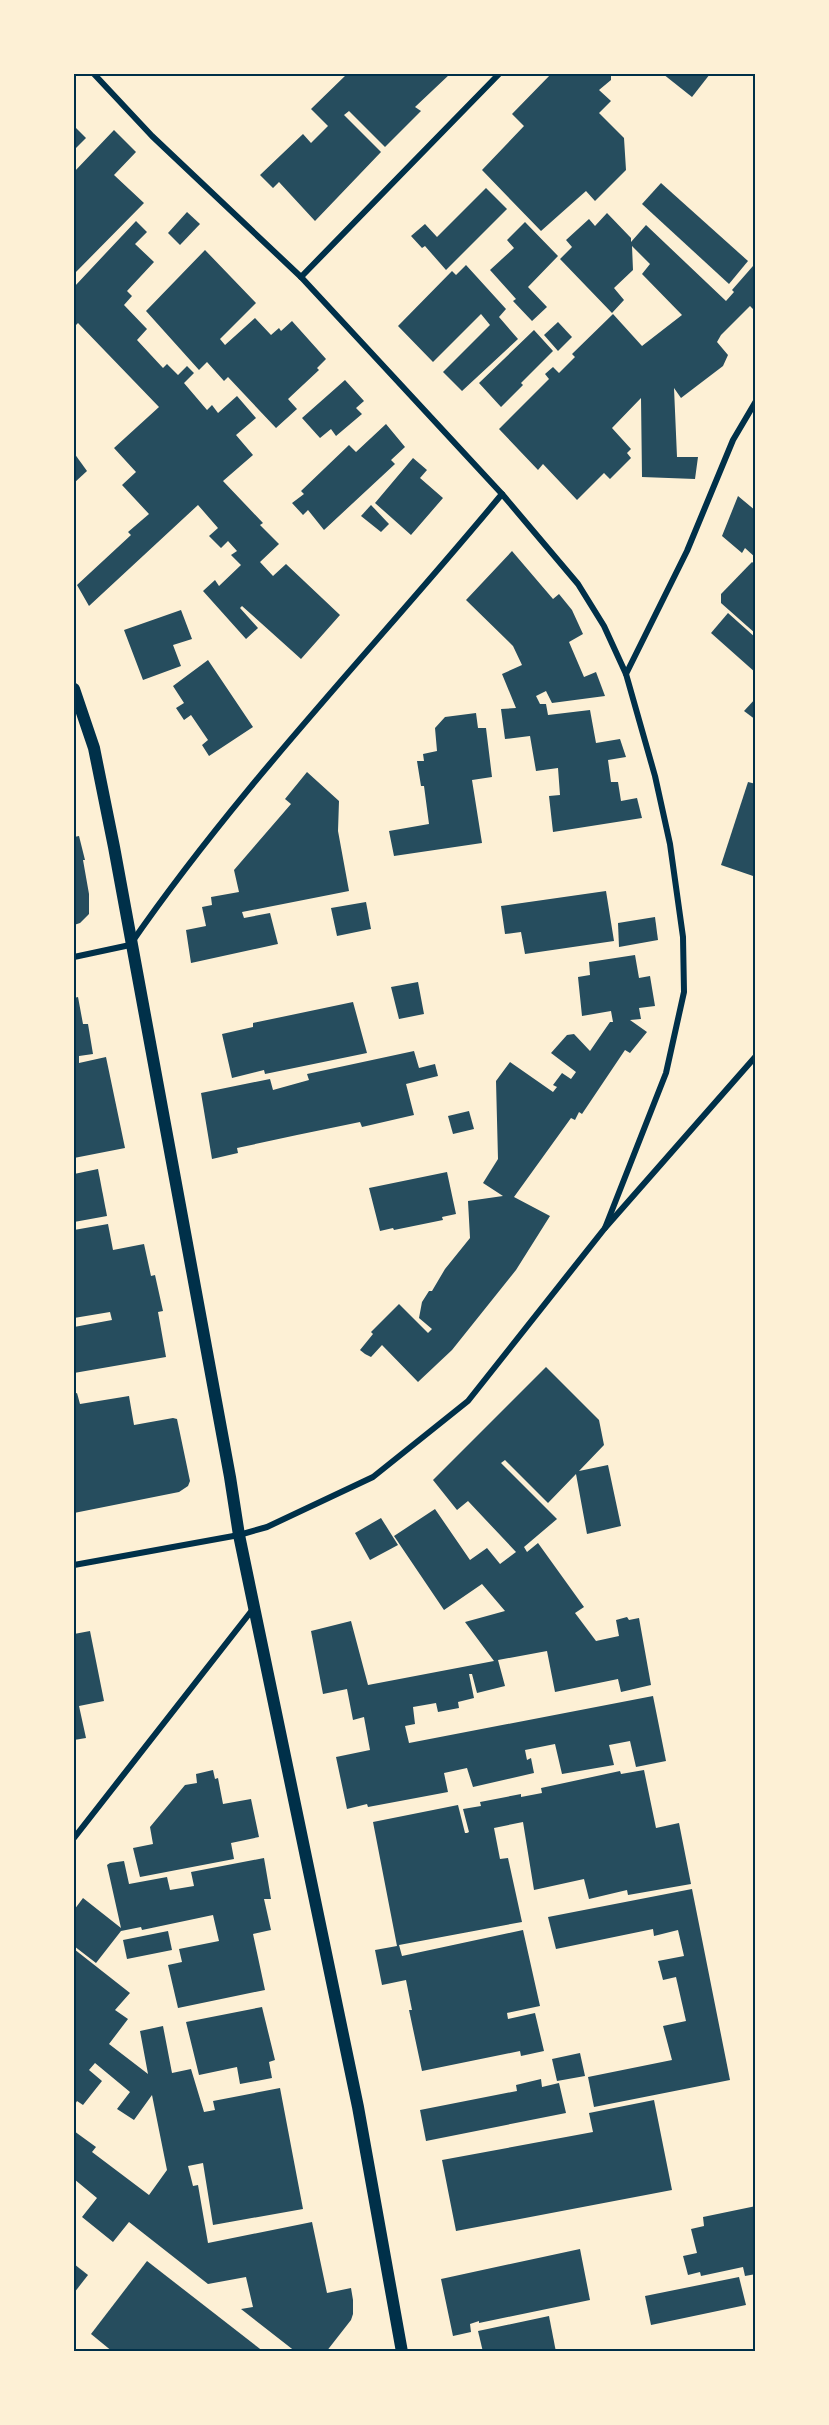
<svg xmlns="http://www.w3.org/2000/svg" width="829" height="2425" viewBox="0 0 829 2425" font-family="Cabin,sans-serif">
  <rect width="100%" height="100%" fill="#fdf0d5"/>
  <g fill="#264d5e">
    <polygon points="347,74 450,74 415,107 421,111 385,147 349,111 344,115 381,152 315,221 279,182 273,188 260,175 303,134 311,143 328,126 311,109"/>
    <polygon points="551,74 611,74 611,80 599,90 611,101 599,113 624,138 626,170 595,201 586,191 541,231 482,170 524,126 512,114"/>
    <polygon points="663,74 710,74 692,97"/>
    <polygon points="74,126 86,138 74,150"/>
    <polygon points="114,130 136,152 114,175 144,203 74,274 74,172"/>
    <polygon points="661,183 748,261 729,284 642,204"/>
    <polygon points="486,188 507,209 446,270 425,246 422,248 411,236 425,224 437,237"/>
    <polygon points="187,212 200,224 180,245 168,233"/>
    <polygon points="607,213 631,238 631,242 646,225 726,301 734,292 732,290 753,266 756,268 756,312 750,306 721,335 717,342 728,355 723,366 681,398 674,388 677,457 698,457 695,479 642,477 641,398 612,428 631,449 627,453 631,458 610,479 604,473 577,500 543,464 538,470 499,429 549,379 545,374 553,367 559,373 575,357 572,354 613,314 642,346 682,315 642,274 650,264 632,246 633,270 614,288 624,300 612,313 560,259 572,247 566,240 589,219 595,226"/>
    <polygon points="136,221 147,232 135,244 154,262 127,291 132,296 124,305 147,329 137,340 163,368 167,364 178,375 187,366 194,373 184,383 207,410 212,405 218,413 237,396 256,418 236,435 253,455 223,481 263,523 260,525 279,544 260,562 273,576 286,564 340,615 301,659 242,606 240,608 258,628 246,639 203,591 215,580 219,586 241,565 231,555 237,551 228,541 221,548 209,536 218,528 198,505 89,606 77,585 131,535 128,532 149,514 122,485 136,472 114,448 159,407 78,323 74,327 74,287"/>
    <polygon points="525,222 558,256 528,287 547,307 532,321 513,301 516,299 490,270 514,248 507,240"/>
    <polygon points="205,250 256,303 220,339 225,345 255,318 271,335 279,328 281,331 292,321 326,359 317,368 319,370 288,399 297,409 276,428 228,377 224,381 207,362 199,370 146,311"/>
    <polygon points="466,265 506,309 499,317 518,339 462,391 443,372 490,325 481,314 433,362 398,326 452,271 456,275"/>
    <polygon points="558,322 572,337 558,351 544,335"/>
    <polygon points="534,330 553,351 521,383 523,385 501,407 479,383"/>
    <polygon points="345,380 364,401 356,408 362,414 336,436 331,429 320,438 302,418"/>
    <polygon points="386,424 405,447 391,460 395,464 324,530 308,510 303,515 292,503 304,494 301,491 349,445 356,452"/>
    <polygon points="74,453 87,471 74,483"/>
    <polygon points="413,458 427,470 420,478 443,498 411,535 375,503"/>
    <polygon points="738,496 756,511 756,558 745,548 742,553 722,536"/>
    <polygon points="371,505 389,524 381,532 361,516"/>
    <polygon points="512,551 553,599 559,594 572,610 583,634 569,642 584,677 596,672 605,696 552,703 546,691 536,696 540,704 546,704 548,715 590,710 596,743 620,739 626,757 608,760 611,782 618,782 621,801 637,798 642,818 553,832 549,796 560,795 558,768 536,771 530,736 505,739 501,709 516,708 502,674 522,665 513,646 466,600"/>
    <polygon points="752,562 756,565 756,634 721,603 721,594"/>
    <polygon points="181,610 192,639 173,645 181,666 143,680 124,630"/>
    <polygon points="728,613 756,638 756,673 711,633"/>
    <polygon points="208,660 253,727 209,756 202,745 208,740 191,715 184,720 176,708 184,703 173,686"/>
    <polygon points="756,698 756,720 744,711"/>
    <polygon points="476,713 478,728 486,728 492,777 472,780 482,843 394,856 389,831 429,824 424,786 421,786 417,761 424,761 423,754 437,751 435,728 445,717"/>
    <polygon points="307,772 339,801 338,831 349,891 242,912 244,918 270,913 278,944 191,963 186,930 206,926 202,907 212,905 211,897 239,892 234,870 291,804 285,799"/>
    <polygon points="748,782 756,784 756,877 721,865"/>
    <polygon points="79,836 85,860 83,860 89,894 89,914 80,923 74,925 74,837"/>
    <polygon points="606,891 614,941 525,954 521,932 505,934 501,906"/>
    <polygon points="366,902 371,929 337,936 331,908"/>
    <polygon points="655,917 658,940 619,947 618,923"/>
    <polygon points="635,955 639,978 650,976 655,1006 639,1008 641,1019 630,1020 647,1032 630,1053 625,1050 582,1114 579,1112 575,1120 571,1118 514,1197 550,1216 516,1270 452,1350 418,1382 382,1345 371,1357 365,1354 360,1350 373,1334 371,1332 399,1304 428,1333 432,1329 419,1318 422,1302 429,1291 432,1291 445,1269 470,1238 468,1201 503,1196 483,1183 498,1159 496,1081 510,1062 553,1092 557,1087 553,1085 562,1073 571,1079 576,1072 551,1053 567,1035 574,1034 590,1051 610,1022 613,1022 611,1011 582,1016 578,977 590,975 589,962"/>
    <polygon points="418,982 424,1014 399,1019 391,987"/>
    <polygon points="78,997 83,1024 88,1024 93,1054 79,1056 79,1063 106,1057 125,1148 74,1158 74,998"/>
    <polygon points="353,1002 367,1053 265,1074 264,1070 232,1078 222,1034 253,1027 253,1023"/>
    <polygon points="414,1051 419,1068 435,1064 438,1076 406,1084 414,1115 362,1127 360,1122 297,1135 237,1148 238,1153 212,1159 201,1093 270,1079 273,1090 309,1080 307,1074"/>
    <polygon points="469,1111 474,1129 453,1134 448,1116"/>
    <polygon points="98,1169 107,1216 74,1222 74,1174"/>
    <polygon points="447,1172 456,1214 442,1217 443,1220 394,1230 393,1228 380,1231 369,1188"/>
    <polygon points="108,1224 113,1250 144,1244 151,1276 155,1275 163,1311 158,1312 166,1357 74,1373 74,1327 112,1320 110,1312 74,1318 74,1230"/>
    <polygon points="546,1367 599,1420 604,1445 579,1471 608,1465 621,1526 587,1534 576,1474 548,1503 505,1460 501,1463 557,1519 524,1547 527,1552 538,1543 584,1607 575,1613 596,1641 619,1636 616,1620 627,1617 629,1620 639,1618 651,1685 621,1692 618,1679 555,1692 547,1651 498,1660 505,1686 477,1693 472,1674 469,1674 474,1698 458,1702 459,1708 438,1712 436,1703 413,1707 415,1724 405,1726 409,1743 653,1696 666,1761 636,1767 630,1741 609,1745 614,1765 562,1774 555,1744 525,1750 527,1760 531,1758 534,1773 473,1787 467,1768 444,1773 448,1792 368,1807 367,1804 347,1809 336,1757 370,1750 364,1717 353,1720 347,1689 323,1694 311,1631 351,1621 368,1685 494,1661 465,1622 505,1611 482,1584 444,1610 394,1536 435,1509 470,1560 487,1548 500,1564 516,1552 468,1501 457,1510 433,1480"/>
    <polygon points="77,1393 80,1404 129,1396 134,1425 173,1418 177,1419 190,1481 188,1486 179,1492 74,1513 74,1394"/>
    <polygon points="381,1518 398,1545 370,1560 355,1533"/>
    <polygon points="90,1631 104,1701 79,1706 86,1738 74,1740 74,1634"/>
    <polygon points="213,1770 215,1779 218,1778 223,1804 251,1799 259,1837 231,1843 234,1859 140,1877 133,1848 153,1844 150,1827 185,1785 197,1783 196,1774"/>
    <polygon points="644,1770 656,1828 679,1823 691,1884 628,1895 627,1890 589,1899 584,1879 534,1890 523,1822 494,1828 500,1859 508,1858 522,1922 399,1945 402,1956 523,1930 540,2006 507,2013 508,2019 535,2013 544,2051 521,2056 520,2051 422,2071 409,2010 412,2010 406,1980 382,1985 375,1950 397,1946 373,1822 458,1805 465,1833 467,1833 469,1832 463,1809 481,1806 480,1802 521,1794 521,1797 542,1793 541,1788 620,1771 621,1774"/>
    <polygon points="264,1858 271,1899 264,1899 271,1930 253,1934 265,1990 178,2008 168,1965 182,1962 179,1949 219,1941 213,1915 142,1930 141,1927 121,1931 96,1963 74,1946 74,1910 83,1898 121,1928 107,1865 110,1863 124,1861 129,1884 167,1877 170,1890 194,1886 191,1872"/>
    <polygon points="692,1889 730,2080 594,2107 588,2077 672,2060 663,2026 686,2021 676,1977 663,1980 658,1961 684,1956 678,1930 654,1936 653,1929 556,1949 548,1917"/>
    <polygon points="168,1931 172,1950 127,1959 123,1940"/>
    <polygon points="74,1949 130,1993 115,2010 128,2019 109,2044 148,2074 140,2031 163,2026 172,2073 191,2069 204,2112 215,2110 213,2101 280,2088 303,2209 213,2225 203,2163 188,2166 193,2186 198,2185 208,2243 312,2222 327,2293 351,2288 353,2300 353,2314 351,2320 326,2352 296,2352 241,2309 253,2307 246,2277 208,2284 129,2222 113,2242 82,2217 97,2198 74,2179 74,2131 96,2147 92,2152 149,2195 167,2170 152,2095 134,2120 117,2109 130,2092 95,2063 89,2070 102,2081 83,2105 77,2101 74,2106"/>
    <polygon points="262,2007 275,2060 269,2062 272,2078 240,2084 237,2067 199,2075 186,2022"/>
    <polygon points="580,2053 585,2076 557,2081 552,2059"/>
    <polygon points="541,2079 542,2087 559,2083 566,2113 426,2141 420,2110 517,2091 516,2085"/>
    <polygon points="654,2100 672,2190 456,2231 442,2160 593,2132 589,2113"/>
    <polygon points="756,2206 756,2274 745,2276 743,2267 701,2276 700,2272 688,2275 683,2256 697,2253 691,2229 704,2226 703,2217"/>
    <polygon points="580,2249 590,2300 479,2323 479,2321 470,2324 471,2332 453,2336 441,2279"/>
    <polygon points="147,2261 264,2352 113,2352 91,2334"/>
    <polygon points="74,2264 88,2275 74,2293"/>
    <polygon points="739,2277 746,2305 651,2325 645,2296"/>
    <polygon points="549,2316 556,2352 483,2352 478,2331"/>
  </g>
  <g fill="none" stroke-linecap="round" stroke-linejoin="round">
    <g stroke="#003049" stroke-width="6">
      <polyline points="94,74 152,136 301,277 502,494 578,584 604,626 626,674 655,776 670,844 683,937 684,992 666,1073 605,1228"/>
      <polyline points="301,277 499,74"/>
      <polyline points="626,674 687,551 733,440 756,401"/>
      <path d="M 74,957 L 130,945 C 241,784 378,644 502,494"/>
      <polyline points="74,1565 239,1535 267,1527 373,1477 468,1401 605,1228 756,1056"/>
      <polyline points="74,1838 253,1609"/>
    </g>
    <polyline stroke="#003049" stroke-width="12" points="74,689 94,748 114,847 230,1477 239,1535 358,2107 402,2352"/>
  </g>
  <rect width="829" height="2425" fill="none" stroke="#fdf0d5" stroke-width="150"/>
  <rect x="75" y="75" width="679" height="2275" fill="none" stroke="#003049" stroke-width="2"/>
</svg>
